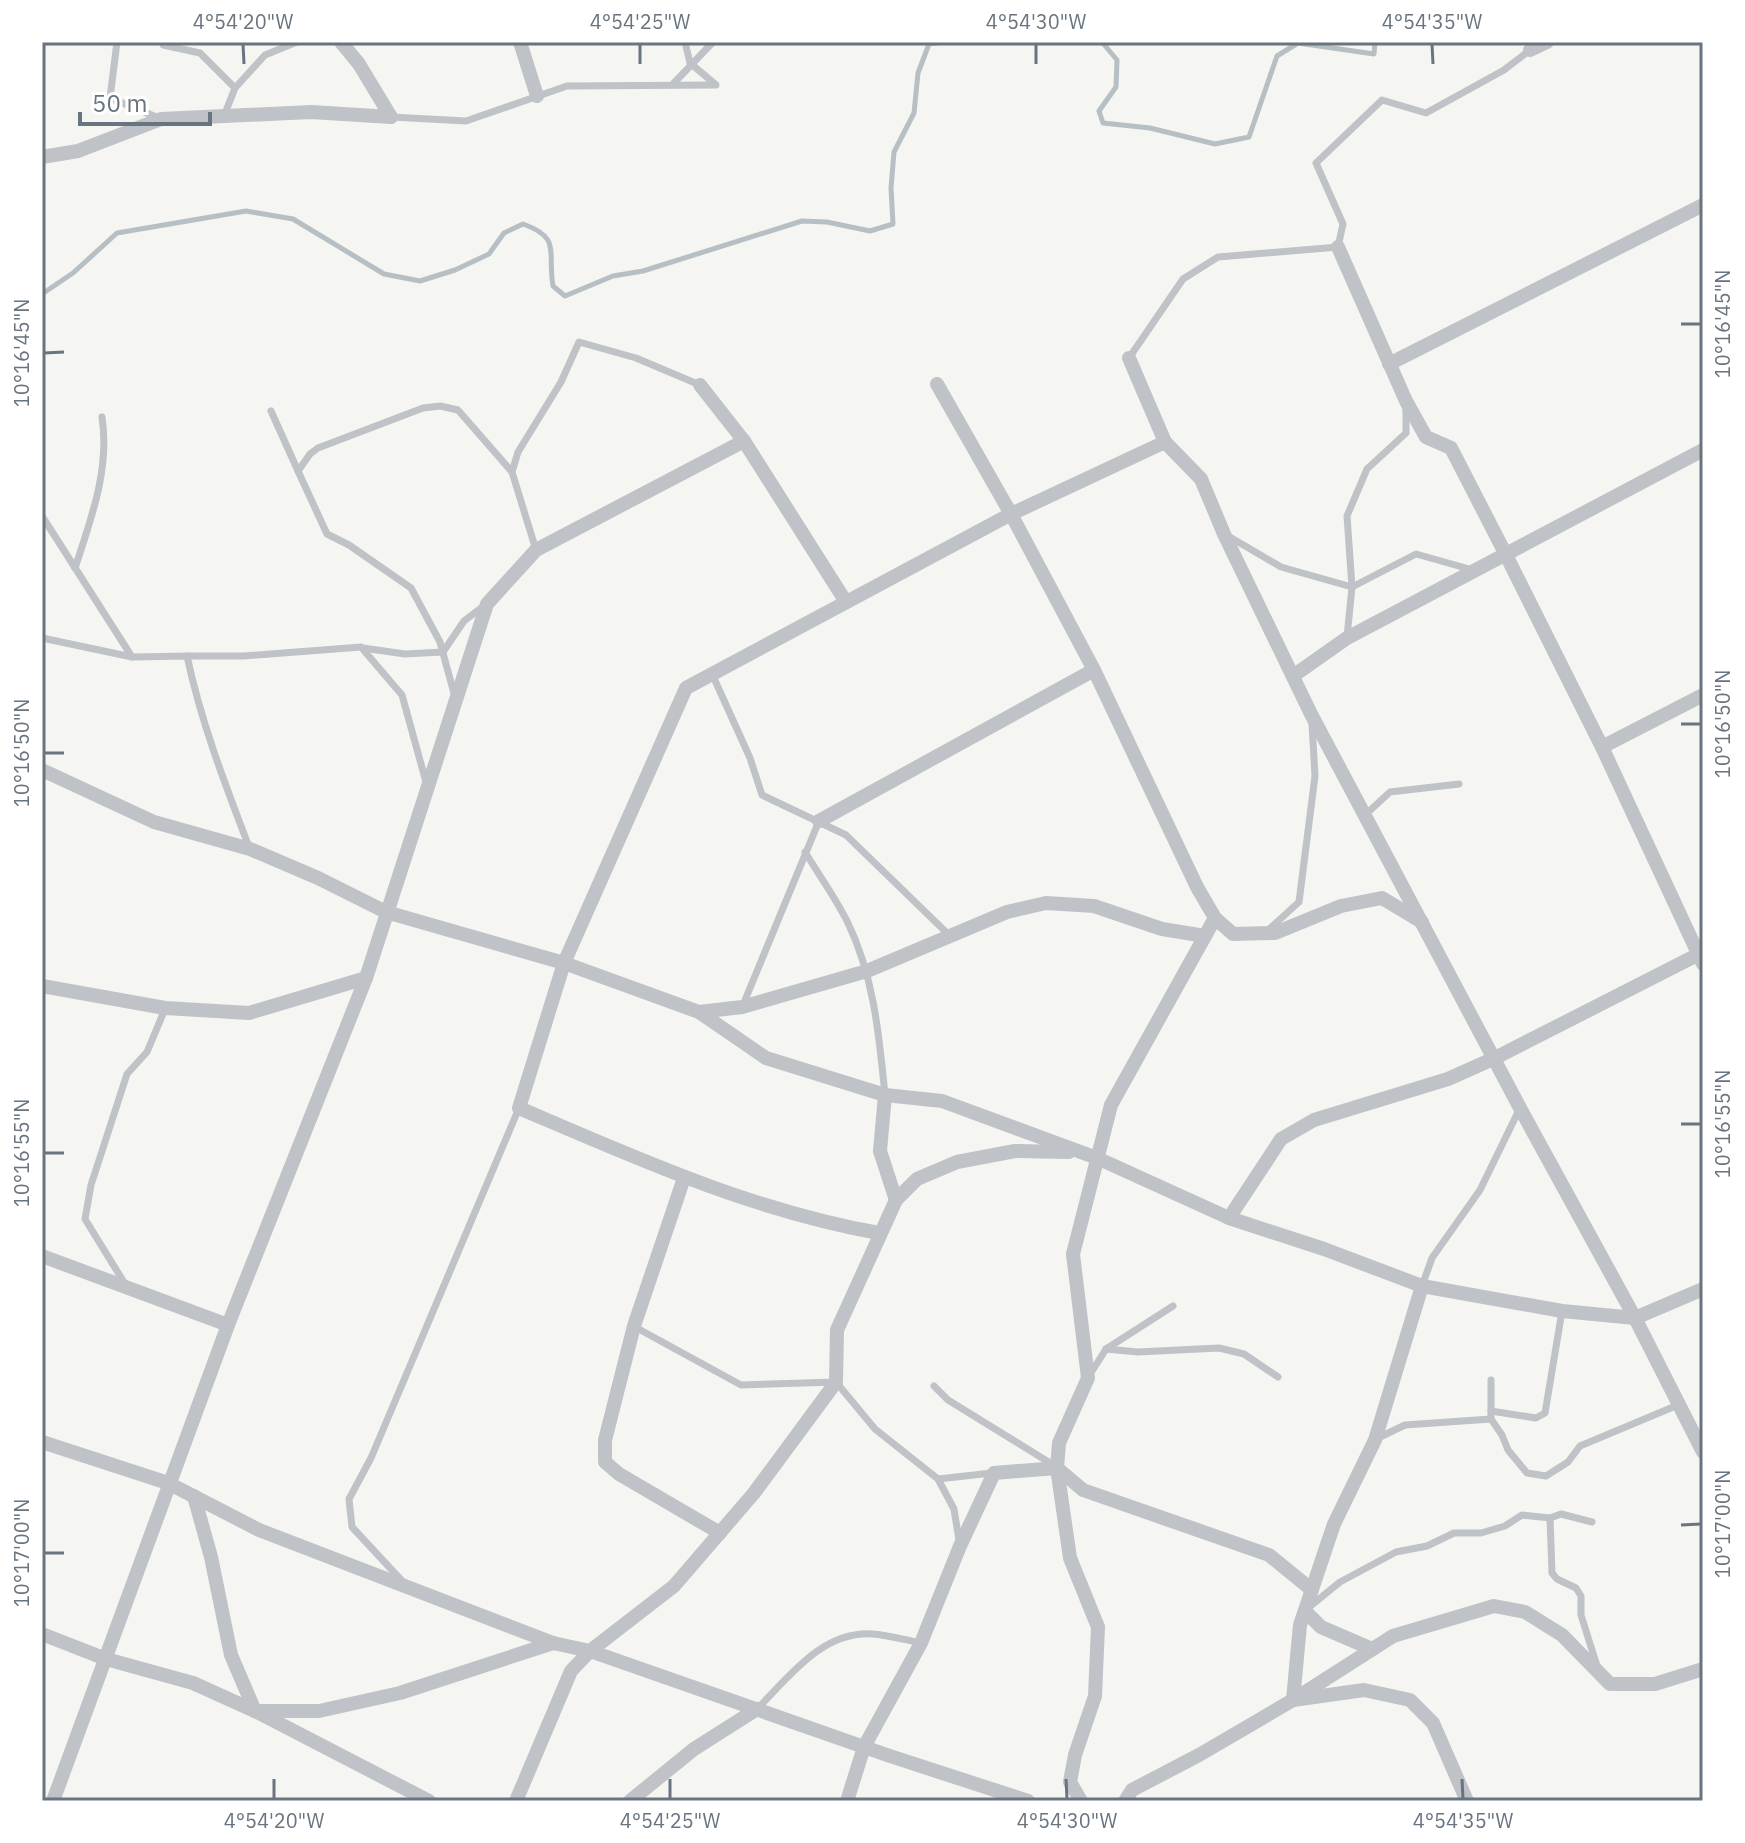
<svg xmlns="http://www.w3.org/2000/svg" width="1745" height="1843" viewBox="0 0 1745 1843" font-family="'IBM Plex Sans',sans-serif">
  <rect width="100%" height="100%" fill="#f5f5f2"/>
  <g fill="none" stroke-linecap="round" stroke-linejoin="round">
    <g stroke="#b6c0c4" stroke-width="5">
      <polyline points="1102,42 1117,60 1116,87 1099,111 1103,123 1150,128 1215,144 1249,137 1277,56 1298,43 1374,54 1375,42"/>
      <path d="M 42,294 L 73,273 L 117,233 L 246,211 L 293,219 L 384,274 L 420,281 L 455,270 L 489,254 L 504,233 L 523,224 C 562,238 547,251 553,286 L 565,296 L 613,276 L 643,271 L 802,221 L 827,222 L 870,231 L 893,224 L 891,188 L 894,152 L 914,113 L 918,73 L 929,44 L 943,42"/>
    </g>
    <g stroke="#bfc2c6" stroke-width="7">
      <polyline points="117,42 110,98 159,118"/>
      <polyline points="162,42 163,45 200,53 235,88 224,116"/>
      <polyline points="685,42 690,63 715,84"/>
      <polyline points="673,84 713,42"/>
      <polyline points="235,88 265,55 297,42"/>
      <polyline points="391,117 466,121 567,86 716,85"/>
      <polyline points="1129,358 1183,279 1218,257 1338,247 1343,224 1316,163 1382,100 1426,113 1504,70 1530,50"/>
      <polyline points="271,411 298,471"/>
      <polyline points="512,472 518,452 561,382 579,342 636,358 700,385"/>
      <path d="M 42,516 L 132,657 L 187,656 C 201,722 225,784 249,847"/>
      <polyline points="1228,536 1281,567 1352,587 1416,554 1473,570"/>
      <path d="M 75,568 C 91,519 110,469 102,417"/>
      <polyline points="1347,637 1352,587 1347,516 1367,469 1406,433 1406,407"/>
      <polyline points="42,638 132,657"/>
      <polyline points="363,648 405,654 443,652 464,621 485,605"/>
      <polyline points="187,656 243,656 361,647 402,695 426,782"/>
      <polyline points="713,676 750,758 762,795 846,835 949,935"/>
      <polyline points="455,697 440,642 411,588 349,545 327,534 298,471 310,454 318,448 423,408 440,406 458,410 512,472 536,550"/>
      <polyline points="1365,815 1390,792 1459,784"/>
      <path d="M 805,852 C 819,875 835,897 847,921 C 874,976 879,1035 885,1095"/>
      <polyline points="1266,932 1299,902 1315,776 1312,724"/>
      <polyline points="743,1005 819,821"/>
      <polyline points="125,1284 85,1219 91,1185 127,1074 147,1052 165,1009"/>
      <polyline points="1422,1286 1432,1258 1480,1190 1519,1110"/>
      <polyline points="635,1327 741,1385 836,1382 875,1429 938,1479 992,1473"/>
      <polyline points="1106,1349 1138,1352 1219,1348 1244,1354 1278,1377"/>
      <polyline points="1089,1376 1106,1349 1173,1306"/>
      <polyline points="1491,1380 1491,1419 1502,1435 1508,1450 1527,1473 1546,1476 1568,1462 1580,1446 1678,1405"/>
      <polyline points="934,1386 948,1400 1055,1466"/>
      <polyline points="1491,1411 1536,1418 1545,1413 1562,1311"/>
      <polyline points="1376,1439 1405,1425 1491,1419"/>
      <polyline points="938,1479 954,1509 959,1540"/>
      <polyline points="1550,1518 1552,1573 1557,1579 1576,1588 1581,1596 1581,1615 1597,1666"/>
      <polyline points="403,1582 352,1527 349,1499 371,1458 519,1108"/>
      <polyline points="1308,1608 1340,1582 1396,1552 1427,1546 1454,1533 1481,1533 1505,1526 1522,1515 1550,1518 1561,1514 1592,1522"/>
      <path d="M 757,1709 C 789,1677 822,1631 872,1634 C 888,1635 905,1640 921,1643"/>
    </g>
    <g stroke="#bfc2c6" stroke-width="14">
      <polyline points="341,42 359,64 391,117"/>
      <polyline points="520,42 537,96"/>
      <polyline points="1530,50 1547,42"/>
      <polyline points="42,157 78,151 161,119 311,112 391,117"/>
      <polyline points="1338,247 1406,401 1426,437 1451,448 1505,553 1602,747 1703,964"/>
      <polyline points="1129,358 1165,442 1201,479 1224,534 1311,714 1520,1108 1635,1318 1703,1452"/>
      <polyline points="1389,364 1703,205"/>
      <polyline points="937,384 1011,514 1094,670 1197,887 1215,918 1233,934 1275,933 1341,906 1382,898 1422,922"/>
      <polyline points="700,385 744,441 846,602"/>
      <polyline points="1293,676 1347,638 1703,450"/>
      <polyline points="1602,747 1703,695"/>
      <polyline points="42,770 154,822 250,849 318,878 386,912 564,963 699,1012 766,1058 885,1095 942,1101 1097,1158 1229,1218 1324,1249 1422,1286 1562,1311 1635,1318 1703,1289"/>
      <polyline points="819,821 1094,670"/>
      <polyline points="42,986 165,1008 249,1013 366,978"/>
      <polyline points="699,1012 742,1007 867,971 1007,912 1046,903 1094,906 1162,929 1205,936"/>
      <polyline points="885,1095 880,1151 896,1200"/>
      <polyline points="684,1178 634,1326 605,1440 605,1462 619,1474 720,1533"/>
      <polyline points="1229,1218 1281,1139 1314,1120 1448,1079 1495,1058 1703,952"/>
      <path d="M 879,1233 C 753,1211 636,1158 519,1108 L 564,963 L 686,688 L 1011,514 L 1165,442"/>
      <polyline points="42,1256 228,1325"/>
      <polyline points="42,1442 168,1483 259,1530 553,1643 590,1651 887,1755 1028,1801"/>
      <polyline points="194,1496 211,1557 231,1655 255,1711 319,1711 400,1693 553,1643"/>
      <polyline points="1305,1611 1321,1627 1372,1649"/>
      <polyline points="42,1634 106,1659 193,1683 255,1711 429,1801"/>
      <polyline points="1293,1700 1393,1636 1494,1606 1525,1612 1562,1635 1610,1684 1655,1684 1703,1669"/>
      <polyline points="1293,1700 1300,1625 1334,1524 1375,1440 1422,1286"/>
      <polyline points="53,1801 228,1325 366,978 487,604 536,550 744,441"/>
      <polyline points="516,1801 571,1671 590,1651 674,1586 754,1493 836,1382 837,1330 896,1200 917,1179 957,1162 1015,1151 1069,1152"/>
      <polyline points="630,1801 694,1749 757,1709"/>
      <polyline points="847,1801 864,1747 921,1643 960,1546 994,1473 1057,1468 1083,1490 1269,1555 1312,1590"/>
      <polyline points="1081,1801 1070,1782 1075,1755 1095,1696 1098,1627 1070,1558 1057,1468 1059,1443 1088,1378 1073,1254 1111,1105 1215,918"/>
      <polyline points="1125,1801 1132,1790 1199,1755 1293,1700 1364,1690 1410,1700 1433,1723 1467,1801"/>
    </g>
  </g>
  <path fill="none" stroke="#687480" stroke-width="3" d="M 243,44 L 244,64M 640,44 L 640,64M 1036,44 L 1036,64M 1432,44 L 1433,64M 1681,324 L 1701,324M 44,353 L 64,352M 1681,724 L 1701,724M 44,753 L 64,753M 1681,1124 L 1701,1124M 44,1153 L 64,1153M 1681,1525 L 1701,1524M 44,1553 L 64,1553M 274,1779 L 274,1799M 670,1779 L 670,1799M 1066,1779 L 1067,1799M 1462,1779 L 1463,1799"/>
  <rect width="1745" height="1843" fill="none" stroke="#ffffff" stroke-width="88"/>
  <path d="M80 112v12h130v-12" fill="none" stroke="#687480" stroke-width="4"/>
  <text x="92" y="112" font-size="24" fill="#687480" stroke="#ffffff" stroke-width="6" paint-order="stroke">50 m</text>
  <rect x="44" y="44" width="1657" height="1755" fill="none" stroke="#687480" stroke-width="3"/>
  <g font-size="20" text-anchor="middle" fill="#687480">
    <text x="243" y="29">4°54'20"W</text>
    <text x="640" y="29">4°54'25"W</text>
    <text x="1036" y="29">4°54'30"W</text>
    <text x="1432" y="29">4°54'35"W</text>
    <text transform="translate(1723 324) rotate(-90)" y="7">10°16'45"N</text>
    <text transform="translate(22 353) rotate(-90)" y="7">10°16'45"N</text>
    <text transform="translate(1723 724) rotate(-90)" y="7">10°16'50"N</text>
    <text transform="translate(22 753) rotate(-90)" y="7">10°16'50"N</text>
    <text transform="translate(1723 1124) rotate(-90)" y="7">10°16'55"N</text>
    <text transform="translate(22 1153) rotate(-90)" y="7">10°16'55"N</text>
    <text transform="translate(1723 1524) rotate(-90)" y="7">10°17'00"N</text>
    <text transform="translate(22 1553) rotate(-90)" y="7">10°17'00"N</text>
    <text x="274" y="1828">4°54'20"W</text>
    <text x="670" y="1828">4°54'25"W</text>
    <text x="1067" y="1828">4°54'30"W</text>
    <text x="1463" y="1828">4°54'35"W</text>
  </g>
</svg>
